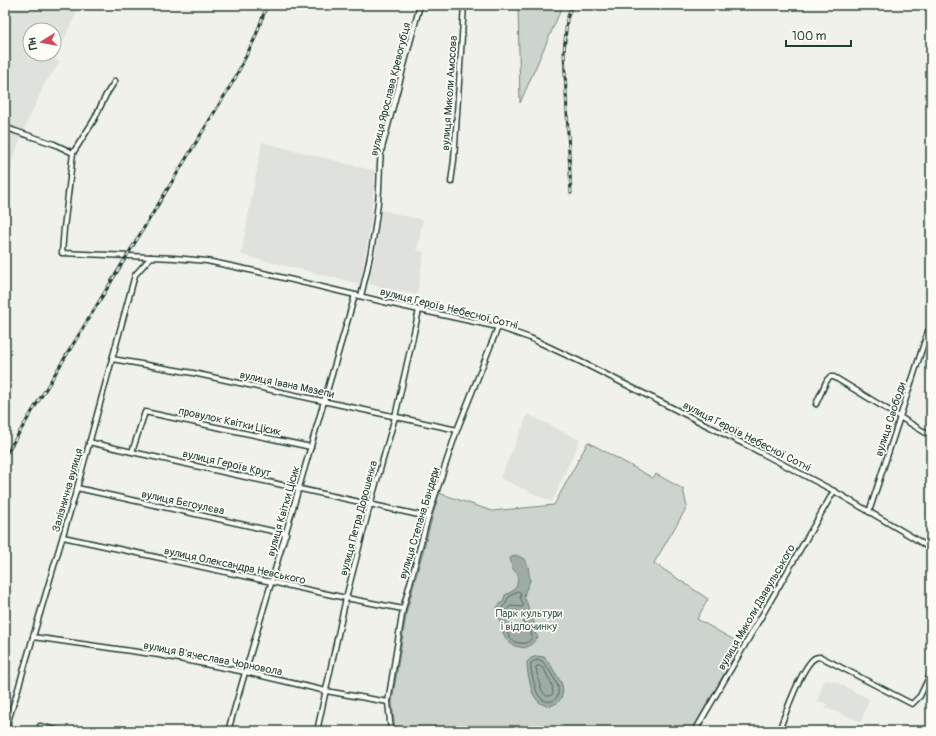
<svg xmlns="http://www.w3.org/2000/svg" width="936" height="736" viewBox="0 0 936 736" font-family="Pangolin,sans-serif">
  <rect width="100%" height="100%" fill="#f0f1eb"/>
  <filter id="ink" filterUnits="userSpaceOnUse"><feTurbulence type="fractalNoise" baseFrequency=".025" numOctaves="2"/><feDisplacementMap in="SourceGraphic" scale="8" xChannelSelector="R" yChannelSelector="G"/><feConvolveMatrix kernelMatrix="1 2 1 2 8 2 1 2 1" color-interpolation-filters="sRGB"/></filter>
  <g filter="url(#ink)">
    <g fill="#dfe2dc" fill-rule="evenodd">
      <path d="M 15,5 L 80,5 L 55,59 L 60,62 L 45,83 L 26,125 L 11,164 L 12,165 L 8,177 L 5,191 L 5,131 L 12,119 L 5,111 L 5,29 ZM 30,30 L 54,30 L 54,54 L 30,54 Z"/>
      <polygon points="262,142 375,171 371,220 360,284 241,255"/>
      <polygon points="381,210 423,220 417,250 424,252 417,295 369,284 376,250"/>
      <polygon points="528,414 580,440 552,502 500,478"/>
      <polygon points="824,680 834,681 869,699 861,722 825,707 827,704 817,701"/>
    </g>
    <g fill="#cdd3cd" stroke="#768880">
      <polygon points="518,5 563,5 520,103"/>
      <polygon points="588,442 653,478 656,474 683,489 687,507 654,563 708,599 697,619 741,644 692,731 395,731 392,702 407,610 439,493 492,511 554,505"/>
    </g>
    <g fill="#9faca4" stroke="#6c8077" fill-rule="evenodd">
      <path d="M 516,555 L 524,559 L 528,566 L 530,581 L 525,592 L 524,597 L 527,603 L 529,612 L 536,627 L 535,633 L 538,637 C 535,640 532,644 529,646 C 526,648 523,648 520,647 C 502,646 500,622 497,607 L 503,601 L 505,595 L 513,591 L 517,585 L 518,575 L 513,569 L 510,558 ZM 512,610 L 518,611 L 524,619 L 523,626 L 518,628 L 512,624 L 509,616 Z"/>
      <path d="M 537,656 L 544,657 C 551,664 551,666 556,674 C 558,678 561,681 562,685 C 567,704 545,714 535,697 C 532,693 531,688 530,683 C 528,675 527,669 527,662 L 531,658 Z"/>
    </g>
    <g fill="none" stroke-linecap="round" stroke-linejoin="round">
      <g stroke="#526961" stroke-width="1">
        <polygon points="518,591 521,593 520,598 523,604 523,607 521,607 511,606 508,608 506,614 503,615 502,608 506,603 508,598"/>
        <path d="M 529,624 L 532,628 L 531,633 L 532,637 C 529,642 527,644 521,643 C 511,643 508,635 505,627 L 506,625 L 508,625 C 518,635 521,633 529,624 Z"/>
        <path d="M 537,660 L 542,661 C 546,665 557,682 558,687 C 558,690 559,694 557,697 C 553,704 543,702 539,696 C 536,692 529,667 531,663 C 533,661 535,661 537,660 Z"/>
        <path d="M 537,666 L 540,666 L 544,669 L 552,685 L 553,694 L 549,696 L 546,696 C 539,689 538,677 536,668 Z"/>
      </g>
      <g stroke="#1f3d34" stroke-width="7">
        <g id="street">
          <polyline points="5,127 15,131 54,144 73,153 64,228 62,253 174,258 207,261 259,272 401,306 498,327 530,338 579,361 752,448 834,491 914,538 931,549"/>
          <polyline points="73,153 94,120 106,95 115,81"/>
          <polyline points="451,182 454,160 464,5"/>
          <path d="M 361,296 C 369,265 375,234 378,202 C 380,185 379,169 381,152 L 420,5"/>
          <polyline points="112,359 193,373 457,430"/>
          <polyline points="816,404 827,380 830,377 834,377 931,436"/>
          <polyline points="89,442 132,452"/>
          <polyline points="311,447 145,412 132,452 428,517"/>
          <polyline points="77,488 286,534"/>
          <polyline points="869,512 928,331"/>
          <polyline points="63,537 346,598 403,609"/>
          <polyline points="33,637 159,655 245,672 326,691 388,702"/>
          <polyline points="40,726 59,731"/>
          <polyline points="5,731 16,696 33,637 77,488 135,275 151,257"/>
          <polyline points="228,731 355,295"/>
          <polyline points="317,731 346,598 370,505 395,417 419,310"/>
          <polyline points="391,731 388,702 403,609 428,517 457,430 498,327"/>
          <polyline points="695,731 834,491"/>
          <path d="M 779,731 C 784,717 803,664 815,658 C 817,657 819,657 821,657 L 912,704 L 920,696 L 931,673"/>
        </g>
      </g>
      <use href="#street" stroke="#fdfcf7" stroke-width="4"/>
      <g stroke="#1f3d34" stroke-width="3">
        <g id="rail">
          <polyline points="571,193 564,52 567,19 572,5"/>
          <polyline points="5,456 234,80 255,38 267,5"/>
        </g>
      </g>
      <use href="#rail" stroke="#fdfcf7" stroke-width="1.5" stroke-dasharray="4.5" stroke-linecap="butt"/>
    </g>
  </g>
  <g text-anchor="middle" stroke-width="3.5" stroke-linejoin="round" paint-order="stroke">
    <g font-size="11" fill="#1f3d34" stroke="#fdfcf7">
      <text transform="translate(390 89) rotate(-76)" y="4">вулиця Ярослава Кревогубця</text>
      <text transform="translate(449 93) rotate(-86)" y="4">вулиця Миколи Амосова</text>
      <text transform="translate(449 308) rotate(14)" y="4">вулиця Героїв Небесної Сотні</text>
      <text transform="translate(287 384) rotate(12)" y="4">вулиця Івана Мазепи</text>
      <text transform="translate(890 419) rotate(-72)" y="4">вулиця Свободи</text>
      <text transform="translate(230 421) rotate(12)" y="4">провулок Квітки Цісик</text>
      <text transform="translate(747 436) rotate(27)" y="4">вулиця Героїв Небесної Сотні</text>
      <text transform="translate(227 463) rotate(13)" y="4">вулиця Героїв Крут</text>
      <text transform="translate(67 490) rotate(-74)" y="4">Залізнична вулиця</text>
      <text transform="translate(183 502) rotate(12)" y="4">вулиця Бєгоулєва</text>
      <text transform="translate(283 511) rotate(-74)" y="4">вулиця Квітки Цісик</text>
      <text transform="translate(358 518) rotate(-75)" y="4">вулиця Петра Дорошенка</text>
      <text transform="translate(419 523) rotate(-73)" y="4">вулиця Степана Бандери</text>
      <text transform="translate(235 565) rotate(12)" y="4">вулиця Олександра Невського</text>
      <text transform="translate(756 607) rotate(-60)" y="4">вулиця Миколи Дзявульського</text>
      <text transform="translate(213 658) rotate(11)" y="4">вулиця Вʼячеслава Чорновола</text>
    </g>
    <g font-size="11" fill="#425b53" stroke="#fdfcf7">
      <text x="529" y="617">Парк культури<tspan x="529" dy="13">і відпочинку</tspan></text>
    </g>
  </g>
  <rect width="936" height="736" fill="none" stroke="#fdfcf7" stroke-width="20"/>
  <rect x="10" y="10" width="916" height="716" fill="none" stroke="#1f3d34" stroke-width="1.5" filter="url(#ink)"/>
  <g transform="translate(42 42) rotate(259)"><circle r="19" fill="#fdfcf7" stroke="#a4b0a9"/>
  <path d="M0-3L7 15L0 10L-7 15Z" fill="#d1495b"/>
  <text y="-6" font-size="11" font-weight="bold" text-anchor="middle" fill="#1f3d34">Пн</text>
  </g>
  <path d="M786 40v6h65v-6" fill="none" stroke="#1f3d34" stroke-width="2"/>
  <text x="792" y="40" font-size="12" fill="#1f3d34" stroke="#fdfcf7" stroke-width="3" paint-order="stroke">100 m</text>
</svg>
